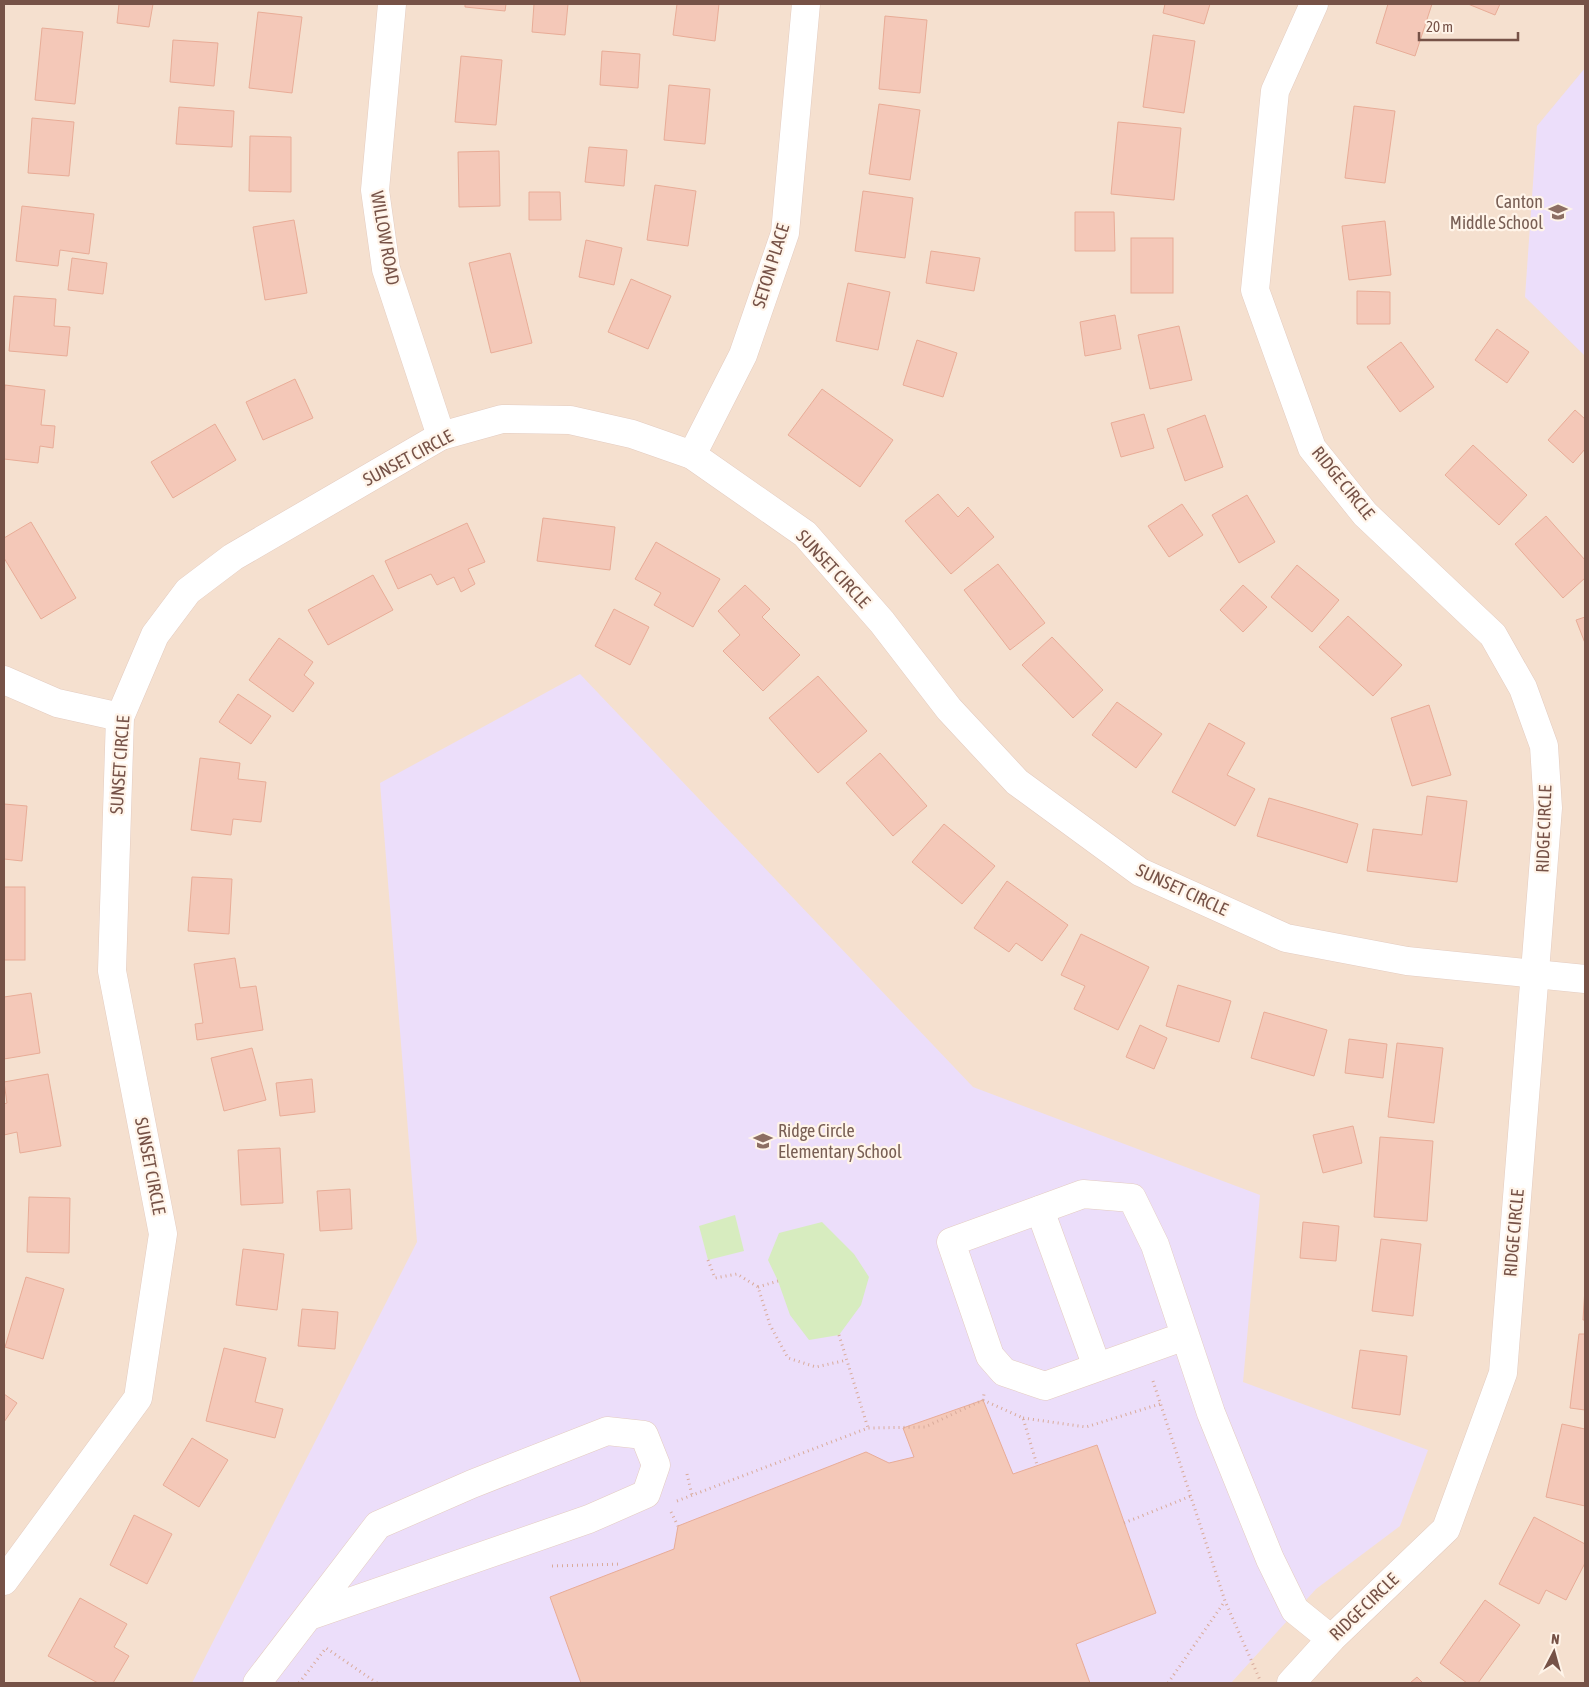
<svg xmlns="http://www.w3.org/2000/svg" width="1589" height="1687" viewBox="0 0 1589 1687" font-family="'Asap Condensed',sans-serif">
  <rect width="100%" height="100%" fill="#fdefe1"/>
  <rect fill="#f5e0cf" x="4" y="4" width="1581" height="1679"/>
  <g fill="#ecdefa">
    <polygon points="1585,68 1585,356 1525,297 1537,126"/>
    <polygon points="580,674 973,1087 1260,1195 1243,1382 1428,1450 1400,1526 1316,1589 1231,1683 192,1683 417,1242 380,783"/>
  </g>
  <g fill="#d7ecbf">
    <polygon points="735,1215 744,1251 708,1260 699,1226"/>
    <polygon points="822,1222 854,1254 869,1277 861,1305 839,1335 809,1340 790,1315 778,1281 768,1260 779,1233"/>
  </g>
  <g fill="#f4c8b8" stroke="#e8ac97">
    <polygon points="119,4 153,4 149,27 117,23"/>
    <polygon points="465,4 506,4 505,11 465,7"/>
    <polygon points="534,4 568,4 565,35 532,32"/>
    <polygon points="677,4 719,4 715,41 673,35"/>
    <polygon points="1165,4 1210,4 1204,24 1163,13"/>
    <polygon points="1388,4 1432,4 1415,56 1376,43"/>
    <polygon points="1468,4 1500,4 1495,15"/>
    <polygon points="258,12 302,17 292,93 249,88"/>
    <polygon points="885,16 927,20 920,93 879,89"/>
    <polygon points="42,28 83,32 75,104 35,100"/>
    <polygon points="1153,35 1195,41 1184,113 1143,107"/>
    <polygon points="173,40 218,43 214,86 170,82"/>
    <polygon points="602,51 640,54 638,88 600,85"/>
    <polygon points="461,56 502,60 496,125 455,122"/>
    <polygon points="669,85 710,89 705,144 664,140"/>
    <polygon points="879,104 920,110 910,180 869,174"/>
    <polygon points="1354,106 1395,111 1385,183 1345,178"/>
    <polygon points="179,107 234,111 232,147 176,144"/>
    <polygon points="32,118 74,122 69,176 28,173"/>
    <polygon points="1118,122 1181,128 1174,200 1111,194"/>
    <polygon points="250,136 291,137 291,192 249,191"/>
    <polygon points="589,147 627,150 624,186 585,182"/>
    <polygon points="499,151 500,206 459,207 458,152"/>
    <polygon points="655,185 696,191 688,246 647,240"/>
    <polygon points="863,191 913,198 905,258 855,251"/>
    <polygon points="529,192 560,192 561,220 529,220"/>
    <polygon points="22,206 94,214 89,254 60,250 58,266 16,261"/>
    <polygon points="1075,212 1114,212 1115,251 1075,251"/>
    <polygon points="294,220 307,293 265,300 253,227"/>
    <polygon points="1385,221 1391,275 1349,280 1342,226"/>
    <rect x="1131" y="238" width="42" height="55"/>
    <polygon points="586,240 622,248 614,285 579,277"/>
    <polygon points="931,251 980,258 974,291 926,283"/>
    <polygon points="510,253 532,343 491,353 469,263"/>
    <polygon points="72,258 107,263 103,294 68,290"/>
    <polygon points="631,279 671,296 648,349 608,332"/>
    <polygon points="848,283 890,292 878,350 836,341"/>
    <polygon points="1357,291 1390,292 1390,324 1357,324"/>
    <polygon points="14,296 56,299 54,326 70,327 67,356 9,351"/>
    <polygon points="1115,315 1121,349 1085,356 1080,322"/>
    <polygon points="1179,326 1192,380 1150,389 1138,335"/>
    <polygon points="1497,329 1529,352 1507,383 1475,360"/>
    <polygon points="917,340 957,353 943,397 903,385"/>
    <polygon points="1401,342 1434,387 1400,412 1367,367"/>
    <polygon points="295,379 313,418 263,440 246,402"/>
    <polygon points="5,385 45,390 41,425 55,426 53,448 40,446 38,463 4,459 4,399"/>
    <polygon points="822,389 893,440 860,487 788,435"/>
    <polygon points="1575,410 1585,419 1585,449 1573,463 1548,440"/>
    <polygon points="1144,414 1154,448 1121,457 1111,423"/>
    <polygon points="1205,415 1223,467 1185,481 1167,429"/>
    <polygon points="215,424 236,460 173,498 151,462"/>
    <polygon points="1473,445 1527,495 1499,525 1445,475"/>
    <polygon points="938,494 958,517 968,507 994,537 951,574 905,521"/>
    <polygon points="1247,495 1275,542 1239,563 1212,515"/>
    <polygon points="1182,504 1203,535 1169,557 1148,526"/>
    <polygon points="1546,516 1585,560 1585,578 1563,598 1515,544"/>
    <polygon points="543,518 615,527 610,570 537,561"/>
    <polygon points="31,522 76,598 41,619 4,558 4,538"/>
    <polygon points="467,523 485,562 468,569 475,584 461,592 454,577 437,585 431,574 398,589 385,561"/>
    <polygon points="656,542 720,579 693,627 654,605 661,593 635,579"/>
    <polygon points="998,564 1045,623 1010,650 964,590"/>
    <polygon points="1297,565 1339,600 1312,632 1271,597"/>
    <polygon points="373,575 393,610 328,645 308,610"/>
    <polygon points="745,585 770,609 762,617 800,655 763,691 723,651 740,635 718,611"/>
    <polygon points="1243,585 1267,607 1243,632 1220,610"/>
    <polygon points="614,609 649,627 630,665 595,646"/>
    <polygon points="1348,616 1402,665 1373,696 1319,647"/>
    <polygon points="1585,617 1585,643 1576,620"/>
    <polygon points="1052,637 1103,690 1073,718 1022,665"/>
    <polygon points="279,638 313,662 304,675 314,683 293,712 249,680"/>
    <polygon points="818,676 867,731 818,773 769,718"/>
    <polygon points="238,694 271,716 251,744 219,722"/>
    <polygon points="1117,702 1162,734 1136,768 1092,735"/>
    <polygon points="1429,705 1451,775 1412,786 1391,718"/>
    <polygon points="1209,723 1245,743 1227,775 1255,789 1235,826 1172,792"/>
    <polygon points="880,753 927,806 893,836 846,783"/>
    <polygon points="200,758 240,763 238,779 266,782 261,822 233,819 231,835 191,830"/>
    <polygon points="1427,796 1467,801 1457,882 1367,871 1373,829 1422,835"/>
    <polygon points="1269,798 1358,824 1347,863 1257,836"/>
    <polygon points="4,804 27,806 22,861 4,859"/>
    <polygon points="944,824 995,866 962,904 912,862"/>
    <polygon points="192,877 232,879 229,934 188,931"/>
    <polygon points="1007,881 1068,925 1042,961 1016,943 1009,952 974,928"/>
    <rect x="4" y="887" width="21" height="73"/>
    <polygon points="1081,934 1149,967 1118,1030 1074,1009 1085,986 1061,975"/>
    <polygon points="235,958 240,988 256,986 263,1030 197,1040 195,1024 203,1023 194,964"/>
    <polygon points="1178,985 1231,1001 1219,1042 1166,1026"/>
    <polygon points="31,993 40,1053 4,1059 4,997"/>
    <polygon points="1264,1012 1327,1030 1314,1076 1251,1058"/>
    <polygon points="1140,1025 1167,1038 1154,1069 1126,1057"/>
    <polygon points="1349,1039 1387,1044 1383,1078 1345,1073"/>
    <polygon points="1397,1043 1443,1048 1434,1123 1388,1117"/>
    <polygon points="252,1048 266,1100 224,1111 211,1058"/>
    <polygon points="48,1074 61,1146 20,1153 17,1132 4,1135 4,1104 7,1103 4,1082"/>
    <polygon points="312,1079 315,1112 280,1116 276,1083"/>
    <polygon points="1353,1126 1362,1163 1323,1173 1313,1135"/>
    <polygon points="1380,1137 1433,1141 1427,1221 1374,1217"/>
    <polygon points="280,1148 283,1203 241,1205 238,1150"/>
    <polygon points="350,1189 352,1229 320,1231 317,1191"/>
    <polygon points="29,1197 70,1198 69,1253 27,1252"/>
    <polygon points="1303,1222 1339,1226 1336,1261 1300,1258"/>
    <polygon points="1381,1239 1421,1244 1413,1316 1372,1311"/>
    <polygon points="243,1249 284,1254 277,1310 236,1305"/>
    <polygon points="26,1277 64,1289 43,1359 5,1347"/>
    <polygon points="1585,1288 1585,1320 1583,1320"/>
    <polygon points="302,1309 338,1312 335,1349 298,1346"/>
    <polygon points="1579,1334 1585,1334 1585,1410 1570,1408"/>
    <polygon points="224,1348 266,1358 255,1402 283,1409 275,1438 206,1421"/>
    <polygon points="1360,1350 1407,1356 1400,1415 1352,1408"/>
    <polygon points="4,1394 17,1403 4,1422"/>
    <polygon points="983,1400 1013,1474 1097,1445 1156,1613 1076,1644 1090,1683 581,1683 550,1597 674,1549 678,1526 866,1452 889,1463 914,1457 903,1428"/>
    <polygon points="1562,1424 1585,1429 1585,1506 1546,1497"/>
    <polygon points="192,1438 228,1460 199,1507 163,1485"/>
    <polygon points="134,1515 172,1534 147,1584 110,1565"/>
    <polygon points="1534,1517 1585,1544 1585,1563 1566,1600 1546,1590 1539,1604 1499,1584"/>
    <polygon points="80,1598 127,1624 114,1647 129,1656 113,1683 98,1683 48,1656"/>
    <polygon points="1485,1600 1520,1625 1478,1683 1467,1683 1440,1663"/>
    <polygon points="1417,1677 1423,1683 1410,1683"/>
  </g>
  <g fill="none" stroke-linecap="round" stroke-linejoin="round">
    <g stroke="#e4ccc0" stroke-width="29">
      <g id="minor">
        <polyline points="392,4 375,190 386,269 441,436"/>
        <polyline points="692,455 743,355 785,233 806,4"/>
        <polyline points="4,680 57,703 120,717"/>
        <polyline points="1040,1210 1097,1367"/>
        <polyline points="1185,1336 1045,1386 1004,1372 990,1356 951,1242 1083,1194 1132,1198 1155,1245 1211,1413 1270,1559 1295,1610 1331,1639"/>
        <polyline points="4,1581 138,1398 163,1234 112,971 120,717 155,635 188,591 233,557 441,436 502,419 570,420 632,434 692,455 805,534 882,622 949,709 1017,782 1140,872 1286,938 1407,961 1585,979"/>
        <polyline points="257,1683 378,1525 472,1484 607,1431 644,1435 656,1465 646,1494 589,1519 309,1616"/>
        <polyline points="1291,1683 1331,1639 1446,1529 1503,1373 1548,808 1544,746 1523,688 1493,635 1365,514 1312,448 1255,290 1275,91 1314,4"/>
      </g>
    </g>
    <g stroke="#d9ab9b" stroke-width="3" stroke-dasharray="1 4" stroke-linecap="butt">
      <polyline points="708,1260 715,1278 737,1274 758,1287 770,1325 788,1358 816,1367 847,1360"/>
      <polyline points="758,1287 778,1281"/>
      <polyline points="839,1335 868,1428"/>
      <polyline points="1153,1381 1225,1601 1260,1680"/>
      <polyline points="983,1400 1023,1418 1037,1465"/>
      <polyline points="1023,1418 1086,1427 1160,1404"/>
      <polyline points="687,1474 692,1495"/>
      <polyline points="677,1501 868,1428 925,1427 983,1400 984,1394"/>
      <polyline points="671,1512 678,1526"/>
      <polyline points="1124,1523 1191,1496"/>
      <polyline points="552,1566 622,1564"/>
      <polyline points="299,1683 326,1648 377,1683"/>
      <polyline points="1168,1683 1225,1601"/>
    </g>
    <use href="#minor" stroke="#fff" stroke-width="28"/>
  </g>
  <defs>
    <g id="school-bare" transform="scale(1.5)"><path d="M0-5L7-2L0 1L-7-2ZM-4 1L0 2.5L4 1V4Q0 6-4 4Z" fill="#8d6e63" stroke="#fff4e9" stroke-width="2.5" paint-order="stroke"/></g>
  </defs>
  <g fill-rule="evenodd">
    <use href="#school-bare" x="1558" y="212"/>
    <use href="#school-bare" x="763" y="1141"/>
  </g>
  <g text-anchor="middle" stroke-width="4.5" stroke-linejoin="round" paint-order="stroke">
    <g font-size="18" fill="#785e54" stroke="#fff4e9" text-anchor="end">
      <text x="1543" y="208">Canton<tspan x="1543" dy="21">Middle School</tspan></text>
      <text x="778" y="1137" text-anchor="start">Ridge Circle<tspan x="778" dy="21">Elementary School</tspan></text>
    </g>
    <g font-size="18" fill="#765247" stroke="#fff4e9">
      <text transform="translate(385 238) rotate(80)" y="6">WILLOW ROAD</text>
      <text transform="translate(771 266) rotate(-73)" y="6">SETON PLACE</text>
      <text transform="translate(408 458) rotate(-28)" y="6">SUNSET CIRCLE</text>
      <text transform="translate(1343 483) rotate(51)" y="6">RIDGE CIRCLE</text>
      <text transform="translate(833 569) rotate(47)" y="6">SUNSET CIRCLE</text>
      <text transform="translate(120 765) rotate(-86)" y="6">SUNSET CIRCLE</text>
      <text transform="translate(1544 829) rotate(-88)" y="6">RIDGE CIRCLE</text>
      <text transform="translate(1182 890) rotate(25)" y="6">SUNSET CIRCLE</text>
      <text transform="translate(150 1166) rotate(79)" y="6">SUNSET CIRCLE</text>
      <text transform="translate(1514 1233) rotate(-85)" y="6">RIDGE CIRCLE</text>
      <text transform="translate(1364 1607) rotate(-44)" y="6">RIDGE CIRCLE</text>
    </g>
  </g>
  <rect width="1589" height="1687" fill="none" stroke="#765247" stroke-width="10"/>
  <g transform="translate(1554 1652) rotate(6)" stroke="#fff4e9" stroke-width="4" paint-order="stroke">
  <path d="M0-4L9 19L0 12L-9 19Z" fill="#765247"/>
  <text y="-8" font-size="14" font-weight="bold" text-anchor="middle" fill="#765247">N</text>
  </g>
  <path d="M1419 32v8h99v-8" fill="none" stroke="#765247" stroke-width="2.5"/>
  <text x="1426" y="32" font-size="15" fill="#765247" stroke="#fff4e9" stroke-width="4" paint-order="stroke">20 m</text>
</svg>
